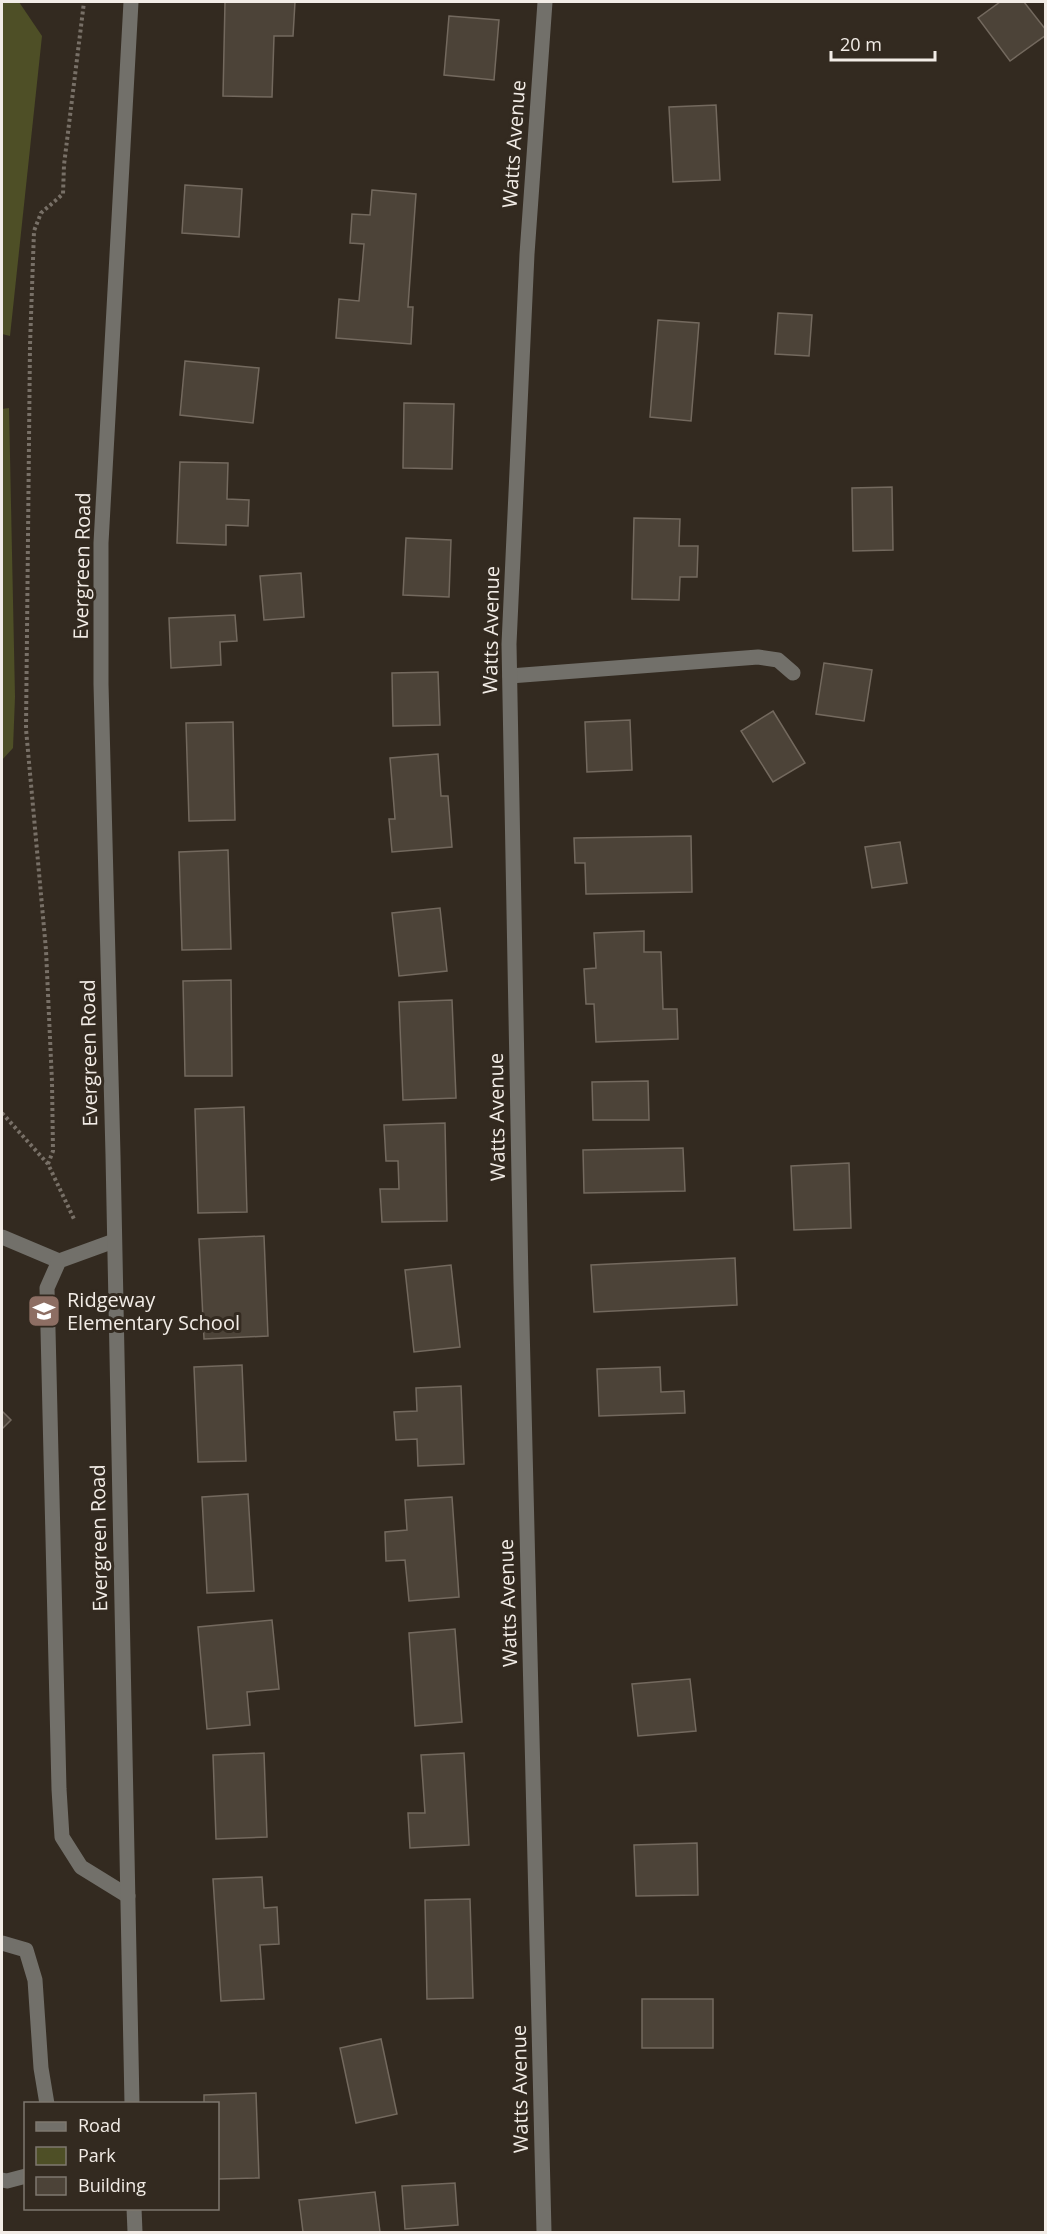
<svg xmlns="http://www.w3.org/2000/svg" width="1047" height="2234" viewBox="0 0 1047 2234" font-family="'Open Sans',sans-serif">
  <rect width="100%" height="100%" fill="#332a20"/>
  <g fill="#4e4f26">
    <polygon points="2,2 19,2 42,36 10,336 2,334"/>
    <polygon points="9,408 15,697 13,748 2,760 2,409"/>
  </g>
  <g fill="#4c4338" stroke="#73695e" stroke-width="1.5">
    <polygon points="225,2 295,2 293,36 274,36 272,97 223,96"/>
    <polygon points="1000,2 1024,2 1046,30 1046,35 1010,61 978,18"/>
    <polygon points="449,16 499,20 494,80 444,75"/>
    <polygon points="716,105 720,180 673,182 669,107"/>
    <polygon points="185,185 242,189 239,237 182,233"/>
    <polygon points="372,190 416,194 408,307 413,307 411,344 336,338 339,299 359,301 364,244 350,243 352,214 370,215"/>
    <polygon points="778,313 812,315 809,356 775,354"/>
    <polygon points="658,320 699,323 691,421 650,417"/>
    <polygon points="185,361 259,368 253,423 180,415"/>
    <polygon points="404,403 454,404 452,469 403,468"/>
    <polygon points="180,462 228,463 227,499 249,500 248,526 226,525 226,545 177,543"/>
    <polygon points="892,487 893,550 853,551 852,488"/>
    <polygon points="634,518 680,519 679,546 698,546 697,577 680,577 679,600 632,599"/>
    <polygon points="406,538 451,540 449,597 403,595"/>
    <polygon points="301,573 304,617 264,620 260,576"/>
    <polygon points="235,615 237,641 220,642 221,665 171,668 169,618"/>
    <polygon points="824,663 872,670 864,721 816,714"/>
    <polygon points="438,672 440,725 393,726 392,673"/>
    <polygon points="773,711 805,763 773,782 741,731"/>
    <polygon points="630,720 632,770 587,772 585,722"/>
    <polygon points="233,722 235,820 189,821 186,723"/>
    <polygon points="438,754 441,796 448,796 452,847 392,852 389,819 395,819 390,758"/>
    <polygon points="691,836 692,892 586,894 585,863 575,863 574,838"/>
    <polygon points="900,842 907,883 872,888 865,847"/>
    <polygon points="228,850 231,949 182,950 179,852"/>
    <polygon points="440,908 447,971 399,976 392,913"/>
    <polygon points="644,931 644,952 661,952 663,1009 677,1009 678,1039 596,1042 594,1004 586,1004 584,969 596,968 594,933"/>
    <polygon points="231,980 232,1076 185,1076 183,981"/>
    <polygon points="452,1000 456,1098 403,1100 399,1002"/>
    <polygon points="648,1081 649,1120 593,1120 592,1082"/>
    <polygon points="244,1107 247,1212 198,1213 195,1109"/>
    <polygon points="445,1123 447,1221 382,1222 380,1189 399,1189 398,1161 386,1161 384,1125"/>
    <polygon points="683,1148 685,1191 584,1193 583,1150"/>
    <polygon points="849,1163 851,1228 794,1230 791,1166"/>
    <polygon points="264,1236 268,1336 204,1339 199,1239"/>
    <polygon points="735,1258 737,1305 594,1312 591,1265"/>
    <polygon points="451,1265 460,1347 414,1352 405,1270"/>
    <polygon points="242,1365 246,1461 198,1462 194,1367"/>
    <polygon points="660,1367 661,1392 684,1391 685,1413 599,1416 597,1369"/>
    <polygon points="461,1386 464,1464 418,1466 417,1439 396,1440 394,1412 417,1411 416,1388"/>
    <polygon points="2,1411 11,1420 2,1429"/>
    <polygon points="248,1494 254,1591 207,1593 202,1497"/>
    <polygon points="452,1497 459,1597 409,1601 405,1560 386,1561 385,1532 407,1530 405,1500"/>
    <polygon points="272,1620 279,1689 247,1692 250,1725 207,1729 198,1627"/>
    <polygon points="455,1629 462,1722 415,1726 409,1633"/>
    <polygon points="690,1679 696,1731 638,1736 632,1684"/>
    <polygon points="264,1753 267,1837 216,1839 213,1755"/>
    <polygon points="464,1753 469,1845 410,1848 408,1813 425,1813 421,1755"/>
    <polygon points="697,1843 698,1895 636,1896 634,1845"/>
    <polygon points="262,1877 264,1908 277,1907 279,1944 260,1945 264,1999 221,2001 213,1879"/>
    <polygon points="470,1899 473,1998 427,1999 425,1900"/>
    <rect x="642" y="1999" width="71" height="49"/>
    <polygon points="381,2039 397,2114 356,2123 340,2048"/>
    <polygon points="256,2093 259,2178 218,2179 218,2104 204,2104 204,2095"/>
    <polygon points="455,2183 458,2225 405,2229 402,2186"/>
    <polygon points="375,2192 380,2232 303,2232 299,2200"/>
  </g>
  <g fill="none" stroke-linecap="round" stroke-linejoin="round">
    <g stroke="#787067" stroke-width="4" stroke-dasharray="3 3" stroke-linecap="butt">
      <polyline points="2,1113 48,1164 74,1219"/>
      <polyline points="48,1164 53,1151 52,1082 46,950 26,729 30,345 34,231 41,213 63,194 64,165 84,2"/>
    </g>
    <g stroke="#72706a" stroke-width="15">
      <polyline points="510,676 758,657 778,660 793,673"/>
      <polyline points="2,1237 59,1261"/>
      <polyline points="114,1241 59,1261 47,1288 59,1789 62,1837 81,1867 128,1896"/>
      <polyline points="2,1943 26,1950 35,1980 41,2068 47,2104"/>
      <polyline points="2,2180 7,2181 26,2176"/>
    </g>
    <g stroke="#72706a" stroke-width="15">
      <polyline points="131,2 101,543 101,684 113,1155 132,2104"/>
      <polyline points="134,2208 135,2232"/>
      <polyline points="544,2232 521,1283 509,644 527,254 545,2"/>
    </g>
  </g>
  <defs>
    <g id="school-square" transform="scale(1.725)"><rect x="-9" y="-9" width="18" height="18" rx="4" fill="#8d6e63" stroke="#332a20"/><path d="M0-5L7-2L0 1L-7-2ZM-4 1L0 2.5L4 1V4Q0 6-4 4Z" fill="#fff"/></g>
  </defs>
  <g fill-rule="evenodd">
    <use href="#school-square" x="44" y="1311"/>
  </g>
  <g text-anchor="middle" stroke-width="6" stroke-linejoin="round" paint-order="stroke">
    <g font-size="20" fill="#f2ece6" stroke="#332a20">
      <text transform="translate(514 144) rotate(-86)" y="7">Watts Avenue</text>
      <text transform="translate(82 566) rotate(-89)" y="7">Evergreen Road</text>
      <text transform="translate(491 630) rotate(-89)" y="7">Watts Avenue</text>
      <text transform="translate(89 1053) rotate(-91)" y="7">Evergreen Road</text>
      <text transform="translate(497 1117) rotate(-91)" y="7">Watts Avenue</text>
      <text transform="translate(99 1538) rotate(-91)" y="7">Evergreen Road</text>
      <text transform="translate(508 1603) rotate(-92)" y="7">Watts Avenue</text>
      <text transform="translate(520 2089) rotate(-91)" y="7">Watts Avenue</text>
    </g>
    <g font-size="20" fill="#f2ece6" stroke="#332a20" text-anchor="start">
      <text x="67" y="1307">Ridgeway<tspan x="67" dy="23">Elementary School</tspan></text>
    </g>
  </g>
  <rect width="1047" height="2234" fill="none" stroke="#f2ece6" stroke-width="6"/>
  <rect x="24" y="2102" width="195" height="108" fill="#332a20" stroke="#7f786f" stroke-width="1.5"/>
  <rect x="36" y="2122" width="30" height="9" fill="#72706a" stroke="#7f786f" stroke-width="1.5"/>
  <text x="78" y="2132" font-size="18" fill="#f2ece6">Road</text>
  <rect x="36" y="2147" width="30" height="18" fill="#4e4f26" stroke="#7f786f" stroke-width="1.5"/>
  <text x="78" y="2162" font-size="18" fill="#f2ece6">Park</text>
  <rect x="36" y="2177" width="30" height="18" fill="#4c4338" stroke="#7f786f" stroke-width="1.5"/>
  <text x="78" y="2192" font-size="18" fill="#f2ece6">Building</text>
  <path d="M831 51v9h104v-9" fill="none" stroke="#f2ece6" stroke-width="3"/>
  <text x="840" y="51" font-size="18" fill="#f2ece6" stroke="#332a20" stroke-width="4.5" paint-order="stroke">20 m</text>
</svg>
